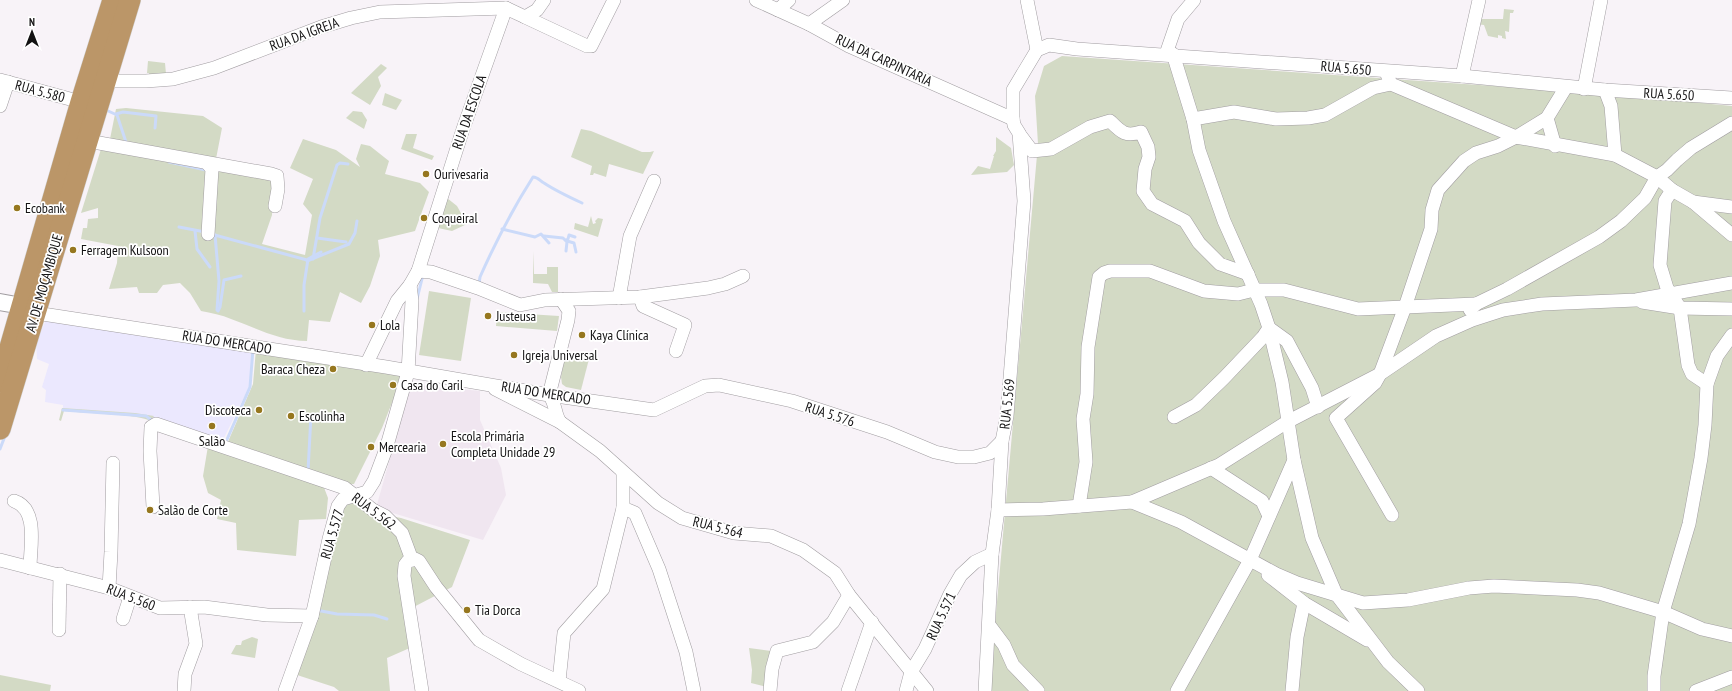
<svg xmlns="http://www.w3.org/2000/svg" width="1732" height="691" viewBox="0 0 1732 691" font-family="'PT Sans Narrow',sans-serif">
  <rect width="100%" height="100%" fill="#f8f3f8"/>
  <polygon fill="#ebe8fe" points="47,318 253,347 249,387 222,442 156,423 148,415 63,409 63,405 45,402 46,390 42,387 49,364 37,359 36,342"/>
  <polygon fill="#f0e6f0" points="411,384 480,391 480,420 501,468 506,495 483,540 376,508"/>
  <g fill="#d3dac5">
    <polygon points="1504,9 1514,10 1513,13 1510,13 1509,32 1505,31 1506,39 1502,38 1502,36 1498,35 1498,38 1488,36 1484,25 1476,24 1477,19 1503,19"/>
    <polygon points="1062,56 1609,94 1732,106 1732,691 989,691 1038,144 1035,96 1044,66"/>
    <polygon points="148,61 165,63 166,74 149,76 149,73 147,73"/>
    <polygon points="381,64 387,68 378,77 381,86 370,105 351,93"/>
    <polygon points="385,93 402,100 396,110 382,105"/>
    <path d="M 126,108 L 203,116 L 222,128 L 215,164 L 273,177 L 272,215 L 262,244 L 305,255 L 312,215 L 303,204 L 313,179 L 290,168 L 303,139 L 336,150 L 360,167 L 356,159 L 361,144 L 370,146 L 389,161 L 385,174 L 420,183 L 429,192 L 415,231 L 378,240 L 380,256 L 370,286 L 361,303 L 340,292 L 330,322 L 309,320 L 307,341 C 279,341 256,328 231,319 C 222,315 211,313 201,311 L 190,293 L 180,283 L 163,285 L 157,293 L 139,293 L 137,287 L 109,289 L 117,263 L 118,246 L 81,239 L 83,228 L 87,228 L 88,219 L 98,218 L 98,208 L 81,213 L 101,149 L 108,149 L 116,109 Z"/>
    <polygon points="353,111 362,112 367,120 364,129 346,118"/>
    <polygon points="581,129 591,131 642,152 650,152 654,151 643,174 609,164 606,177 594,173 593,175 590,175 592,166 571,157"/>
    <polygon points="406,134 417,134 413,148 434,156 432,160 401,149"/>
    <polygon points="996,137 1011,148 1014,165 1007,172 971,175 978,166 990,169 994,156 993,156 996,151"/>
    <polygon points="447,198 457,206 467,224 452,231 438,228"/>
    <polygon points="591,216 593,224 596,223 595,221 598,218 603,219 598,237 574,229 575,223 588,227"/>
    <polygon points="533,251 534,274 547,274 547,267 558,267 558,292 552,292 548,284 533,283"/>
    <polygon points="429,291 471,298 461,361 419,355"/>
    <polygon points="497,312 559,316 557,331 496,326"/>
    <polygon points="256,349 403,375 382,428 354,484 345,484 227,444 253,384"/>
    <polygon points="565,354 589,359 581,390 566,387 562,384 561,377"/>
    <path d="M 62,408 L 135,413 L 154,416 L 150,421 C 142,414 78,413 64,411 L 61,421 L 59,420 Z"/>
    <polygon points="208,446 323,485 328,498 326,519 299,520 296,556 237,550 236,523 217,519 221,500 208,493 203,476"/>
    <polygon points="347,503 356,503 376,513 401,518 470,540 452,587 408,610 412,647 387,658 390,691 339,691 334,687 297,675 342,508"/>
    <polygon points="252,637 258,639 255,658 231,654 236,645 241,645 242,641"/>
    <polygon points="749,648 771,651 767,687 751,683 752,670"/>
    <polygon points="0,675 51,685 50,691 0,691"/>
  </g>
  <g fill="none" stroke-linecap="round" stroke-linejoin="round">
    <g stroke="#cbdaf9" stroke-width="3">
      <polyline points="106,110 117,115 127,145"/>
      <polyline points="116,114 123,112 156,116 155,128"/>
      <polyline points="169,162 206,170"/>
      <polyline points="179,227 205,232"/>
      <polyline points="502,229 535,237 541,234 549,243"/>
      <polyline points="195,231 197,249 210,267"/>
      <polyline points="211,234 307,260"/>
      <polyline points="215,235 219,281 217,310"/>
      <polyline points="544,236 563,238 567,242 566,251"/>
      <polyline points="317,238 346,242"/>
      <polyline points="566,240 568,239 569,235 575,237"/>
      <polyline points="567,241 574,243 576,252"/>
      <polyline points="313,259 320,218 337,165 340,163 348,164"/>
      <polyline points="307,261 349,244 355,233 357,221"/>
      <path d="M 479,284 L 480,277 C 496,241 512,210 533,177 C 538,177 540,181 544,183 C 556,191 569,197 582,203"/>
      <polyline points="417,299 423,275"/>
      <polyline points="218,311 220,307 224,280 241,276"/>
      <polyline points="304,311 304,285 308,259 321,252"/>
      <polyline points="63,410 146,416 154,422"/>
      <polyline points="225,444 250,387 253,349"/>
      <polyline points="0,449 5,436"/>
      <polyline points="308,471 311,415"/>
      <polyline points="316,610 337,614 374,615 387,619"/>
    </g>
    <g stroke="#a19da1" stroke-width="14">
      <g id="minor">
        <polyline points="756,0 809,24 849,46 1013,119"/>
        <polyline points="1027,0 1037,50"/>
        <polyline points="778,10 789,0"/>
        <polyline points="525,17 587,46 591,46 614,0"/>
        <polyline points="809,24 843,0"/>
        <polyline points="1166,54 1178,19 1194,0"/>
        <polyline points="1173,54 1193,119 1199,150 1224,221 1261,304 1269,328 1282,382 1294,460 1312,538 1336,594 1388,662 1418,691"/>
        <polyline points="1386,72 1391,84 1516,137 1615,155 1657,177 1672,190 1693,202 1732,235"/>
        <polyline points="1462,76 1479,0"/>
        <polyline points="0,80 81,102"/>
        <polyline points="106,81 146,81 173,79 214,68 321,27 351,18 380,12 506,8 525,17 537,10 544,0"/>
        <polyline points="1584,89 1601,0"/>
        <polyline points="1605,90 1611,106 1615,155"/>
        <polyline points="0,106 8,82"/>
        <polyline points="1547,118 1555,146"/>
        <polyline points="1193,119 1234,112 1276,119 1308,118 1325,115 1373,88 1391,84"/>
        <path d="M 1020,135 L 1032,151 L 1051,149 L 1090,127 L 1110,121 C 1121,132 1125,137 1141,132 L 1148,147 L 1149,157 L 1145,169 L 1143,191 L 1152,204 L 1185,221 L 1199,243 L 1220,264 L 1248,274"/>
        <polyline points="88,141 271,174 277,176 278,189 275,206"/>
        <polyline points="207,163 212,169 208,234"/>
        <polyline points="1672,190 1665,201 1660,265 1667,288 1680,308 1688,365 1692,374 1707,384"/>
        <polyline points="1693,202 1732,207"/>
        <polyline points="418,271 431,272 478,288 520,305 545,300 640,297 708,288 725,284 743,276"/>
        <polyline points="640,297 643,306 685,325 676,351"/>
        <polyline points="619,298 630,236 654,181"/>
        <polyline points="1642,302 1680,308 1732,309"/>
        <polyline points="1470,310 1476,304 1507,289 1599,237 1621,221 1645,198 1657,177 1667,170 1677,160 1691,148 1732,123"/>
        <polyline points="36,313 386,367 549,395 654,410 705,386 719,385 792,401 887,432 935,452 958,457 974,457 990,453 1002,441"/>
        <polyline points="1269,328 1287,341 1312,388 1318,407"/>
        <polyline points="366,365 397,301 410,285 418,271 463,129 506,8"/>
        <polyline points="495,389 560,422 600,451 658,503 682,518 734,533 771,536 803,550 835,573 849,595 927,691"/>
        <polyline points="1174,417 1196,405 1224,378 1263,337 1269,328"/>
        <path d="M 560,422 C 554,413 556,403 549,395 L 568,320 L 569,311 L 561,299"/>
        <polyline points="1211,468 1262,501 1269,516"/>
        <polyline points="623,473 623,508 635,513 659,569 686,652 694,691"/>
        <path d="M 14,501 C 39,509 30,548 30,568"/>
        <polyline points="1132,502 1219,465 1287,422 1380,374 1436,336 1472,320 1503,310 1542,304 1636,300 1732,283"/>
        <polyline points="1079,506 1086,462 1083,419 1087,394 1088,347 1099,277 1104,273 1110,271 1150,271 1204,291 1238,294 1254,290 1284,290 1358,309 1476,304"/>
        <polyline points="153,507 150,451 151,427 156,424 345,488 373,510 385,516 402,533 412,560 415,559 419,561 436,587 479,640 521,664 579,691"/>
        <polyline points="998,510 1043,509 1132,502 1181,522 1276,574 1297,583 1363,603 1408,600 1469,588 1494,586 1577,590 1599,593 1626,601 1663,612 1702,629 1732,636"/>
        <polyline points="1392,515 1336,418 1375,383 1380,374 1405,307 1431,229 1432,210 1438,190 1464,161 1476,153 1498,146 1516,137 1547,118 1566,87"/>
        <polyline points="0,560 109,588 160,608 204,607 267,615 312,616"/>
        <polyline points="412,560 408,561 405,565 404,576 422,691"/>
        <polyline points="1268,575 1304,603 1367,640"/>
        <polyline points="109,588 111,552 113,463"/>
        <polyline points="123,619 130,597"/>
        <polyline points="989,625 1004,645 1013,665 1038,691"/>
        <polyline points="59,630 60,574"/>
        <polyline points="559,681 564,633 603,589 623,508"/>
        <polyline points="184,691 185,674 196,644 190,607"/>
        <polyline points="285,691 312,616 329,539 338,506 343,499 367,492 374,481 386,449 408,372 412,301 410,285"/>
        <polyline points="770,691 772,669 777,651 813,642 833,622 849,595"/>
        <polyline points="848,691 872,622"/>
        <polyline points="906,691 911,672 925,649 950,594 961,575 975,562 992,554"/>
        <polyline points="985,691 992,554 998,510 1002,441 1007,416 1024,201 1019,133 1014,125 1013,119 1013,90 1037,50 1049,45 1077,49 1462,76 1605,90 1732,98"/>
        <polyline points="1177,691 1250,560 1294,460"/>
        <polyline points="1292,691 1297,637 1304,603"/>
        <polyline points="1654,691 1654,676 1663,612 1689,524 1701,458 1705,425 1707,384 1717,356 1732,335"/>
        <polyline points="1696,691 1732,677"/>
      </g>
    </g>
    <g stroke="#a19da1" stroke-width="18">
      <polyline id="tertiary" points="0,302 22,306 32,311"/>
    </g>
    <g stroke="#d0d0d0" stroke-width="22">
      <g id="trunk">
        <polyline points="0,382 81,102 113,0"/>
        <polyline points="0,429 130,0"/>
      </g>
    </g>
    <use href="#minor" stroke="#fff" stroke-width="13"/>
    <use href="#tertiary" stroke="#fff" stroke-width="16"/>
    <use href="#trunk" stroke="#bb9668" stroke-width="21"/>
  </g>
  <g fill="#96771f" stroke="#fff" stroke-width="1.5">
    <circle cx="426" cy="174" r="4"/>
    <circle cx="17" cy="208" r="4"/>
    <circle cx="424" cy="218" r="4"/>
    <circle cx="73" cy="250" r="4"/>
    <circle cx="488" cy="316" r="4"/>
    <circle cx="372" cy="325" r="4"/>
    <circle cx="582" cy="335" r="4"/>
    <circle cx="514" cy="355" r="4"/>
    <circle cx="333" cy="369" r="4"/>
    <circle cx="393" cy="385" r="4"/>
    <circle cx="259" cy="410" r="4"/>
    <circle cx="291" cy="416" r="4"/>
    <circle cx="212" cy="426" r="4"/>
    <circle cx="443" cy="444" r="4"/>
    <circle cx="371" cy="447" r="4"/>
    <circle cx="150" cy="510" r="4"/>
    <circle cx="467" cy="610" r="4"/>
  </g>
  <g text-anchor="middle" stroke-width="3.5" stroke-linejoin="round" paint-order="stroke">
    <g font-size="14" fill="#131213" stroke="#fff">
      <text transform="translate(304 34) rotate(-20)" y="5">RUA DA IGREJA</text>
      <text transform="translate(884 60) rotate(25)" y="5">RUA DA CARPINTARIA</text>
      <text transform="translate(1346 68) rotate(5)" y="5">RUA 5.650</text>
      <text transform="translate(40 91) rotate(15)" y="5">RUA 5.580</text>
      <text transform="translate(1669 94) rotate(3)" y="5">RUA 5.650</text>
      <text transform="translate(469 112) rotate(-71)" y="5">RUA DA ESCOLA</text>
      <text transform="translate(44 283) rotate(-74)" y="5">AV. DE MOÇAMBIQUE</text>
      <text transform="translate(227 342) rotate(9)" y="5">RUA DO MERCADO</text>
      <text transform="translate(546 393) rotate(9)" y="5">RUA DO MERCADO</text>
      <text transform="translate(1007 404) rotate(-84)" y="5">RUA 5.569</text>
      <text transform="translate(830 414) rotate(18)" y="5">RUA 5.576</text>
      <text transform="translate(374 511) rotate(37)" y="5">RUA 5.562</text>
      <text transform="translate(718 527) rotate(14)" y="5">RUA 5.564</text>
      <text transform="translate(332 534) rotate(-74)" y="5">RUA 5.577</text>
      <text transform="translate(131 597) rotate(21)" y="5">RUA 5.560</text>
      <text transform="translate(941 616) rotate(-65)" y="5">RUA 5.571</text>
    </g>
    <g font-size="14" fill="#131213" stroke="#fff" text-anchor="start">
      <text x="434" y="179">Ourivesaria</text>
      <text x="25" y="213">Ecobank</text>
      <text x="432" y="223">Coqueiral</text>
      <text x="81" y="255">Ferragem Kulsoon</text>
      <text x="496" y="321">Justeusa</text>
      <text x="380" y="330">Lola</text>
      <text x="590" y="340">Kaya Clínica</text>
      <text x="522" y="360">Igreja Universal</text>
      <text x="325" y="374" text-anchor="end">Baraca Cheza</text>
      <text x="401" y="390">Casa do Caril</text>
      <text x="251" y="415" text-anchor="end">Discoteca</text>
      <text x="299" y="421">Escolinha</text>
      <text x="451" y="441">Escola Primária<tspan x="451" dy="16">Completa Unidade 29</tspan></text>
      <text x="212" y="446" text-anchor="middle">Salão</text>
      <text x="379" y="452">Mercearia</text>
      <text x="158" y="515">Salão de Corte</text>
      <text x="475" y="615">Tia Dorca</text>
    </g>
  </g>
  <g transform="translate(32 32)" stroke="#ffffff" stroke-width="3" paint-order="stroke">
  <path d="M0-3L7 15L0 10L-7 15Z" fill="#131213"/>
  <text y="-6" font-size="11" font-weight="bold" text-anchor="middle" fill="#131213">N</text>
  </g>
</svg>
